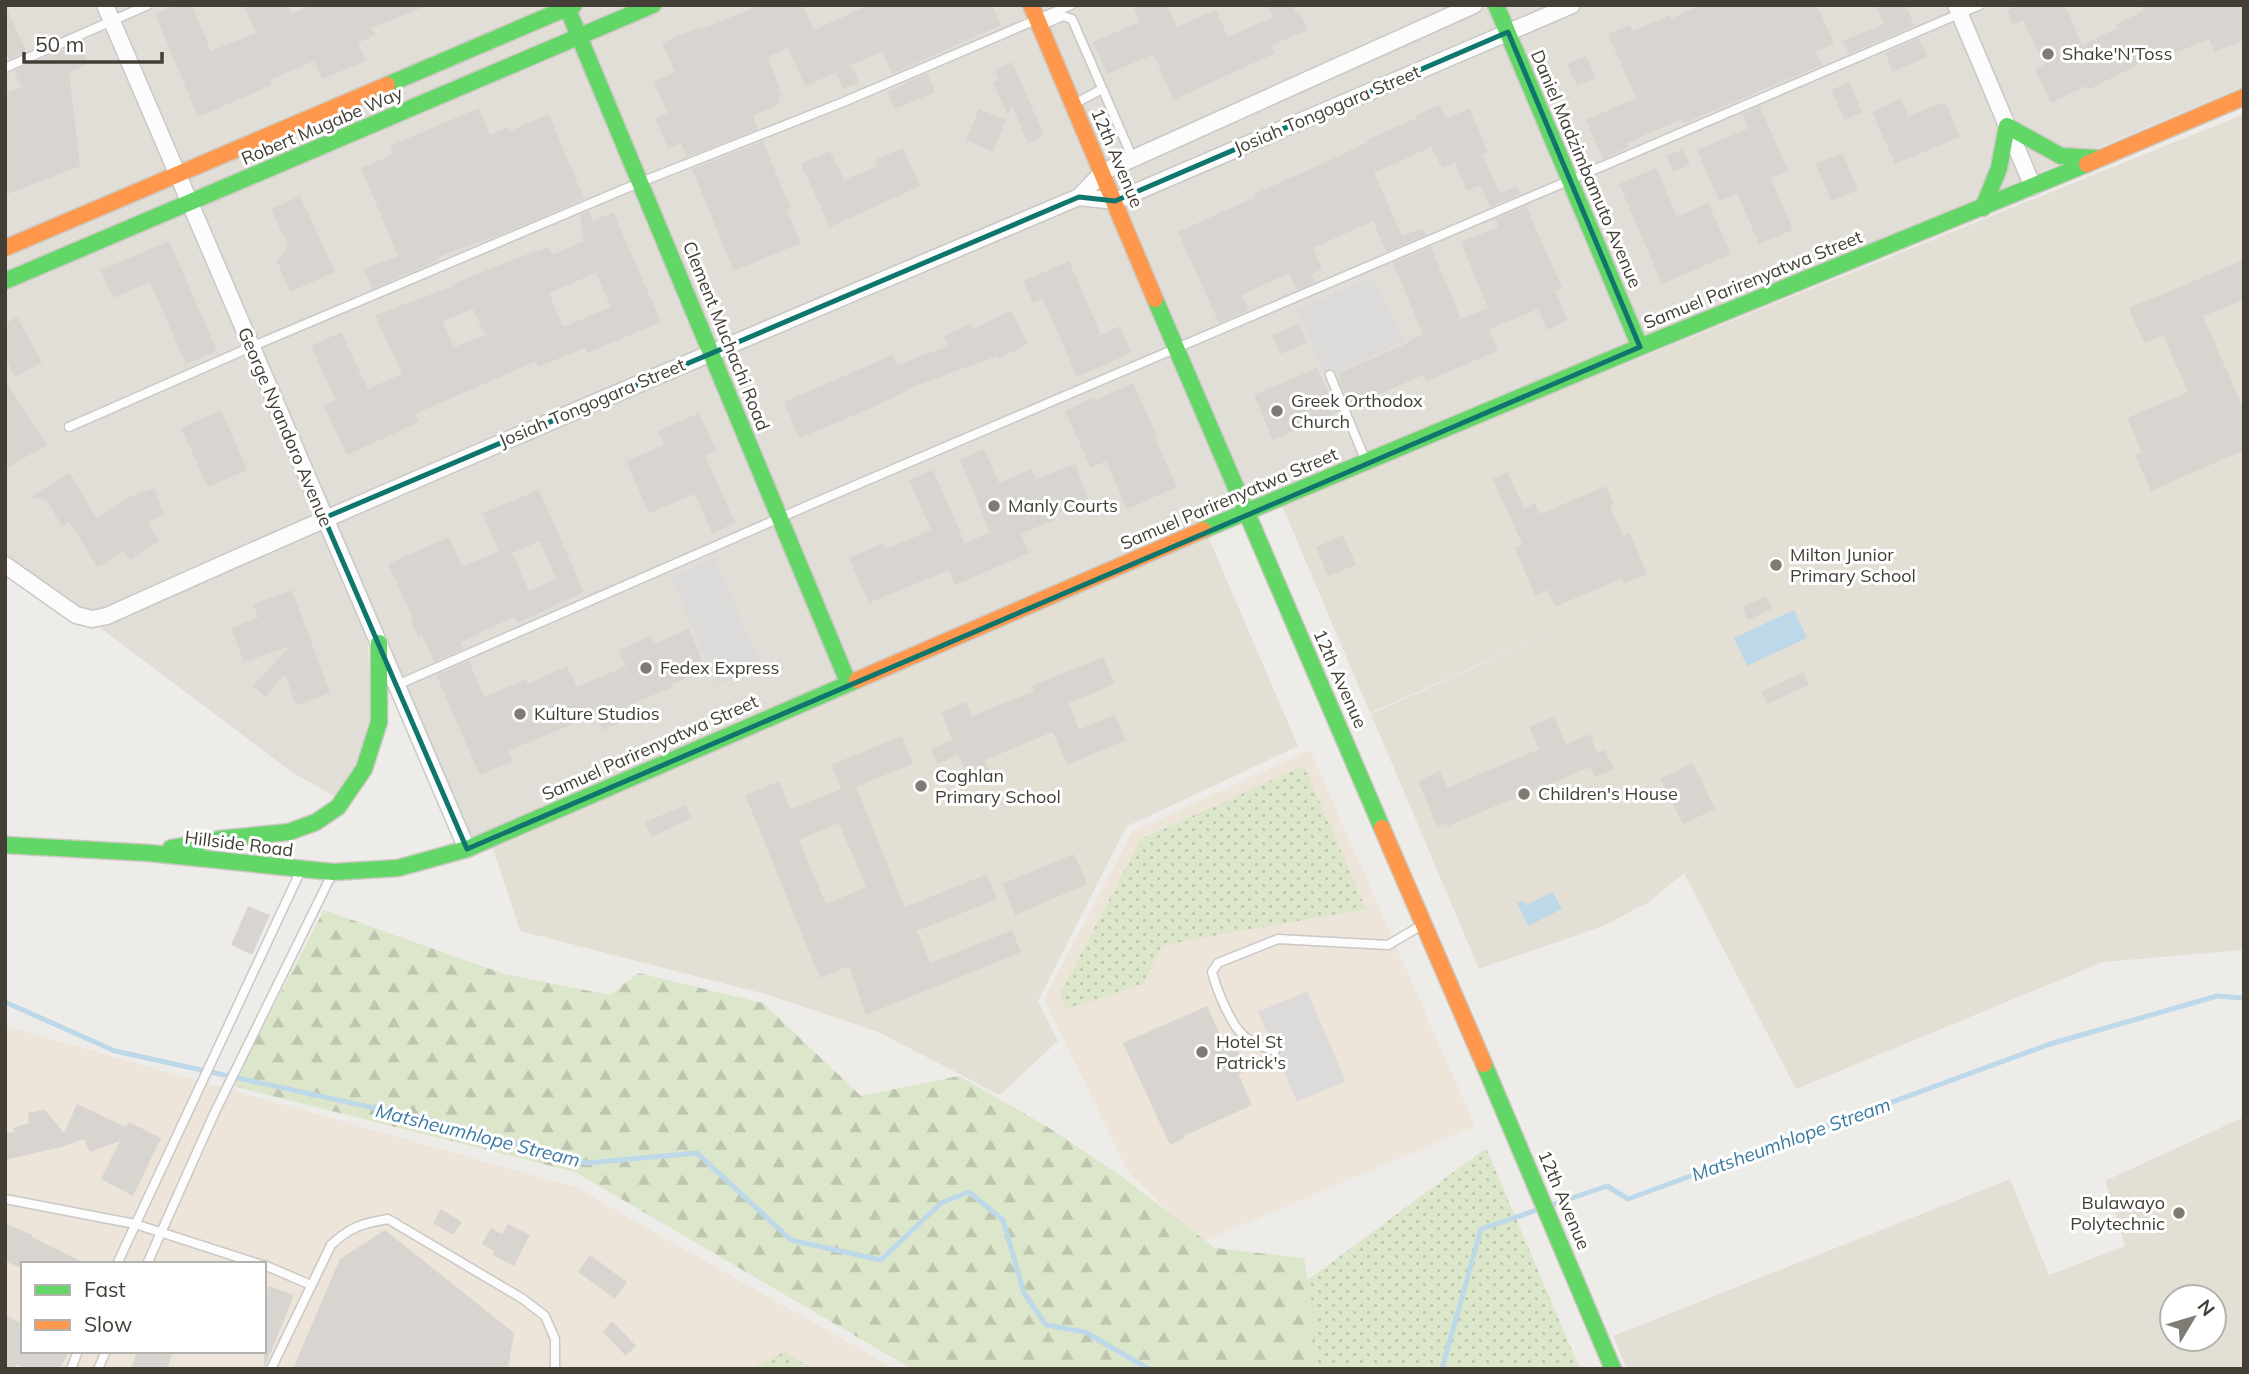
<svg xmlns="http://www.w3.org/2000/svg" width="2249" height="1374" viewBox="0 0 2249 1374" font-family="Mulish,sans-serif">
  <defs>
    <pattern id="grass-dots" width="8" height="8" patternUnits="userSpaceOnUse" patternTransform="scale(1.75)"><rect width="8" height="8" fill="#dce6cb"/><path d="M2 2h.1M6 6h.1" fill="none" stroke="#bec6af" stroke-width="1.8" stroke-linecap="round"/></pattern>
    <pattern id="forest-firs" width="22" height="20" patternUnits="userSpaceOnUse" patternTransform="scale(1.75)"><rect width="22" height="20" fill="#dce6cb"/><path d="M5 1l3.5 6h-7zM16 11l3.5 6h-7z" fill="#bec6af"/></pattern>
  </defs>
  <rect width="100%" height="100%" fill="#eeece9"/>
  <polygon fill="#e1ded7" points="5,5 2244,5 2244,86 472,837 382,631 368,644 371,722 355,766 334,796 293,773 5,556"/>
  <g fill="#ede4da" fill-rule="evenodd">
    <polygon points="1310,750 1475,1126 1200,1243 1128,1172 1044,999 1132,832"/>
    <path d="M 5,1026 L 575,1187 L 895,1369 L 5,1369 ZM 23,1264 L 264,1264 L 264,1351 L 23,1351 Z"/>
  </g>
  <g fill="#e4dfd5" fill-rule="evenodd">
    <polygon points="2244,114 2244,950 2103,962 1796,1089 1684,873 1649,902 1603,926 1479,969 1371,714 1559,629 1370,713 1281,503"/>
    <polygon points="1207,534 1298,746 1126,827 1038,1001 1058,1041 1000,1095 878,1032 765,994 520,931 492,846"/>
    <path d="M 2244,1117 L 2244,1369 L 1627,1369 L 1613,1336 L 2010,1179 L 2049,1275 L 2125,1246 L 2105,1181 ZM 2172,1297 L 2214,1297 L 2214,1339 L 2172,1339 Z"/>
  </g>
  <g fill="url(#grass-dots)">
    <polygon points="1304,766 1366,909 1162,945 1143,984 1067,1009 1060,994 1141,839"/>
    <polygon points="1486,1148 1580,1369 1208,1369 1263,1313"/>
    <polygon points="785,1352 812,1369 749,1369"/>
  </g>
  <polygon fill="url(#forest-firs)" points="324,910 504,974 610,995 638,973 763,1003 861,1096 959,1076 1046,1126 1121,1176 1215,1248 1304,1258 1315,1321 1314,1364 1319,1369 912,1369 575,1172 232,1086"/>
  <g fill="#dddbd9">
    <polygon points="1374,277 1404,342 1326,377 1297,310"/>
    <polygon points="715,558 761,666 717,685 671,577"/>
    <polygon points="1307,991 1346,1081 1297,1102 1258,1012"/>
  </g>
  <g fill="#bdd8e8">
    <polygon points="1794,610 1807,638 1747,666 1734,638"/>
    <polygon points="1553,892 1562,909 1528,926 1517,903 1523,900 1526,905"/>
  </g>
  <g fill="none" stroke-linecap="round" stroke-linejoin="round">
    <g stroke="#bdd8e8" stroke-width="5">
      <polyline points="5,1002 115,1051 447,1124 587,1163 697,1153 791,1240 881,1260 941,1203 969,1192 1003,1220 1024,1293 1046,1325 1085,1332 1149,1369"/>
      <polyline points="1549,1206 1607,1186 1628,1199 2050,1044 2217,996 2244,998"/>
      <polyline points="1442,1369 1481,1229 1540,1209"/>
    </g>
  </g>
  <g fill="#d8d5d1" fill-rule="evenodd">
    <polygon points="5,5 26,51 9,59 5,51"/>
    <polygon points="177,5 192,5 211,51 256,33 244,5 288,5 292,14 312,5 426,6 371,28 375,35 358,43 366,61 322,79 314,61 270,80 272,85 198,117 155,14"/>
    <polygon points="760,5 803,5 814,30 869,5 992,5 1001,25 892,74 882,52 851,65 859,82 843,89 836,73 805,86 788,48 768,57 782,96 778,98 780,104 753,116 758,129 687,157 681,143 668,148 655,118 668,113 653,82 675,72 662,43 699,27 700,30"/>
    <polygon points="1133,5 1167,5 1177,27 1216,10 1228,37 1273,17 1268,5 1293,5 1296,13 1299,11 1308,30 1272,45 1275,53 1173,100 1154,54 1107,74 1093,42 1139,22"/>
    <polygon points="1701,5 1817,5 1834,43 1816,52 1822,65 1684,123 1682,119 1627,143 1629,147 1603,159 1586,120 1636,98 1608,34 1630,25 1633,31 1670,15 1671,19"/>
    <polygon points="1876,5 1906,5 1914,26 1849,54 1843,41 1884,24"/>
    <polygon points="2017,5 2056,5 2046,10 2057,5 2065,5 2082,45 2118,28 2116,24 2143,11 2140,5 2244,5 2244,40 2215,52 2209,39 2168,56 2166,51 2088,90 2086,86 2051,103 2035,69 2045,64 2023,20 2013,25 2007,11"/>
    <polygon points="1919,38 1927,57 1893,72 1885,53"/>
    <polygon points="79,43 88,64 69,72 80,166 5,195 5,93 21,87 14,71"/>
    <polygon points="1586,56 1596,78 1577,86 1567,64"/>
    <polygon points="1012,62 1044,135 1028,143 1012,106 1008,115 993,83 999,80 994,70"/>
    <polygon points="927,73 935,92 895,109 887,92"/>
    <polygon points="1849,82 1862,112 1845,120 1831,90"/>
    <polygon points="1901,99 1908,116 1945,102 1960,137 1895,164 1872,112"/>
    <polygon points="1439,105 1446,119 1469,108 1488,152 1482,154 1500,193 1517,186 1521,194 1490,207 1480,185 1467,191 1455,162 1442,168 1431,147 1374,173 1402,236 1423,228 1426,235 1386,252 1373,221 1313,248 1322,269 1311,274 1315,282 1297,290 1289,273 1242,295 1249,310 1219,323 1178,232 1255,197 1254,194 1333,159 1368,142 1367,140 1417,118 1416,115"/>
    <polygon points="1760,106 1788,171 1771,178 1793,230 1759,244 1737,193 1719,201 1697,150 1749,128 1742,114"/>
    <polygon points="479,108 490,135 508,127 510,131 549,114 584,199 502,234 438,257 439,260 372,289 364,269 398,256 361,168 394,154 390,146"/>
    <polygon points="979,109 1006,120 993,152 966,140"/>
    <polygon points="763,141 791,209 787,210 801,243 734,271 692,169"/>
    <polygon points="903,148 920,186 830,227 801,164 830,151 844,180 878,166 875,160"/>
    <polygon points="1683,149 1690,165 1673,172 1667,156"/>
    <polygon points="1842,153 1858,190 1831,201 1816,164"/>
    <polygon points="1656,168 1677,217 1708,203 1731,254 1662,284 1619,184"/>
    <polygon points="300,196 335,272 290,292 277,261 288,246 271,209"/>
    <polygon points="1526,206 1562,288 1555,291 1568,320 1547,330 1538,309 1489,329 1498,351 1426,381 1423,375 1350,407 1337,374 1410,342 1409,340 1423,334 1393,263 1431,247 1461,319 1488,308 1461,242 1498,227 1495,219"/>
    <path d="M 589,211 L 593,221 L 613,212 L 661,322 L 587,353 L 585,348 L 538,367 L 536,361 L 415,414 L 419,422 L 347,455 L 324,406 L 336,400 L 311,346 L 341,332 L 368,389 L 402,374 L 375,315 L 454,286 L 453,284 L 522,256 L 549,247 L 552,255 L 584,241 L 580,215 ZM 596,273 L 611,307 L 563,327 L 549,293 ZM 473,309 L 485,335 L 454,347 L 443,321 Z"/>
    <polygon points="169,241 217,351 186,364 150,282 113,298 101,270"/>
    <polygon points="2244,260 2244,300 2203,316 2244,410 2244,450 2151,491 2135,455 2142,452 2127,418 2188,392 2163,335 2144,343 2129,308"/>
    <polygon points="1069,261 1101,335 1120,326 1131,353 1077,377 1043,298 1033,303 1023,281"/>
    <polygon points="1011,310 1028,344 998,359 997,356 907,389 907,391 867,410 799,438 784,402 893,355 897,365 948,346 944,336 971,324 974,329"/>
    <polygon points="17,317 42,362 16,377 5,359 5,324"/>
    <polygon points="1299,324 1307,343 1280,354 1272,335"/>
    <polygon points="1317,368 1338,412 1273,440 1254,395"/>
    <polygon points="5,380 47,445 5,469"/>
    <polygon points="1133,383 1158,438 1155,439 1177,487 1127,509 1106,461 1091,468 1065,411 1094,397 1096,400"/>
    <polygon points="221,410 247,470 208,487 181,428"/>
    <polygon points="699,413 716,451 705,456 735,523 712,533 695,494 649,513 626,461 664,445 658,431"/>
    <polygon points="984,449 999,483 1031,469 1036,479 1075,464 1089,501 1052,515 1054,520 1021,534 1029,553 955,585 949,570 869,603 849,558 883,543 886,549 931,530 909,480 933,470 965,543 990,532 960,460"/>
    <polygon points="1508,472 1524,508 1535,503 1540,514 1606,486 1614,504 1610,506 1623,536 1630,533 1647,574 1624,584 1622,578 1555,607 1548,590 1535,596 1515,548 1522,544 1493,479"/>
    <polygon points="70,473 97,519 131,496 154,488 164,515 147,522 159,541 130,560 124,550 98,567 69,522 62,526 47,501 30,497"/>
    <path d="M 539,490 L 584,592 L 517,623 L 514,617 L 481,632 L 461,643 L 463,649 L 434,662 L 422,635 L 418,637 L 410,619 L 413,618 L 388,564 L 449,537 L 462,567 L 499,551 L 482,513 ZM 540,541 L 556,579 L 529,591 L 512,553 Z"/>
    <polygon points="1343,535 1356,565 1328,576 1316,547"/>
    <polygon points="292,590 330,693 296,705 285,674 265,697 253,686 290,646 244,662 231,628 258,618 253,604"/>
    <polygon points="1766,596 1772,609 1748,620 1742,607"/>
    <polygon points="689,629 706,671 671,684 673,687 627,706 632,718 602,730 596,714 508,751 513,761 480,775 436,675 469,661 484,697 526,679 528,684 567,666 577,687 626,666 619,650 651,636 654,644"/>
    <polygon points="1103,657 1115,684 1069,703 1079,730 1115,714 1126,740 1067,765 1053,732 985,760 990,772 969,781 958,755 937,764 931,749 952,740 941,712 966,702 972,716 1034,691 1032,686"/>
    <polygon points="1803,672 1809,685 1767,704 1761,692"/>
    <polygon points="1554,717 1566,744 1590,734 1597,753 1605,750 1614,769 1595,777 1590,767 1448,826 1447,823 1437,827 1418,781 1440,771 1447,788 1539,749 1529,727"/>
    <path d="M 902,736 L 913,764 L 856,787 L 905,907 L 987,874 L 997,899 L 917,931 L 930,963 L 1012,930 L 1021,952 L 866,1015 L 849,966 L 820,978 L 745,795 L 779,781 L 790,809 L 841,789 L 831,765 ZM 839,823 L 866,887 L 826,904 L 799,840 Z"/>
    <polygon points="1693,763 1715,809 1683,824 1660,779"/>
    <polygon points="686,805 692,818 651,837 645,822"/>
    <polygon points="1074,854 1087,884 1015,915 1002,884"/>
    <polygon points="248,906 270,915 252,955 231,945"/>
    <polygon points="1207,1006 1222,1039 1231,1035 1247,1071 1238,1074 1252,1105 1184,1136 1185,1138 1170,1145 1123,1043"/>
    <polygon points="77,1104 126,1127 129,1122 161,1138 133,1196 101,1179 120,1141 90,1152 84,1139 56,1149 57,1148 5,1160 5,1133 14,1132 13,1128 29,1123 28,1113 45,1110 64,1133"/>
    <polygon points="441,1209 462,1222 453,1235 433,1223"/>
    <polygon points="5,1223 32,1235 32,1237 87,1264 23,1264 23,1269 5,1261"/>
    <polygon points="508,1224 530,1235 514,1266 492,1255 494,1251 482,1244 491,1228 502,1234"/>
    <polygon points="385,1230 514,1333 508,1369 293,1369 340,1259"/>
    <polygon points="590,1255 627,1282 615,1299 578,1272"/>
    <polygon points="269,1286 294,1295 264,1369 264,1299"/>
    <polygon points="5,1315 23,1324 23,1351 69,1351 60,1369 26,1369 16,1364 14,1369 5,1369"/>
    <polygon points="612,1321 636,1346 626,1356 603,1332"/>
    <polygon points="137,1351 162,1351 172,1355 167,1369 131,1369"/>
  </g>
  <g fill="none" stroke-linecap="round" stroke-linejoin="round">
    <g stroke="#cac8c5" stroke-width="11">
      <g id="lane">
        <polyline points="1040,26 1063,16 1072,19 1133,159"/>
        <polyline points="5,68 148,5"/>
        <polyline points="1074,104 1102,89"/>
        <polyline points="1330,375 1365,459"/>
        <polyline points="69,427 251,347 641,182 841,103 1071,5"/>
        <polyline points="397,685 814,503 1980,5"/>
        <path d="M 1275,1051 C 1263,1047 1250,1043 1241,1033 C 1230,1022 1216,988 1212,972 L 1218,963 L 1278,939 L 1388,945 L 1422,925"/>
        <polyline points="5,1199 135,1224 259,1264"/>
        <polyline points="117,1264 301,870"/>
        <polyline points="147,1264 214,1114 332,874"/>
        <polyline points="264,1265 311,1285"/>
        <polyline points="71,1369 78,1351"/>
        <polyline points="98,1369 106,1351"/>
        <path d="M 271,1369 L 331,1245 C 350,1227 363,1223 388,1219 L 523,1299 L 545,1316 L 555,1339 L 555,1369"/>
      </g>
    </g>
    <g stroke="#cac8c5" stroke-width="19">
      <g id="street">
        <polyline points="105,5 467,849"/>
        <polyline points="1956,5 2033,187"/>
        <polyline points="1079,197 1115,201 1572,5"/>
        <path d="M 5,565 L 76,615 L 92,619 L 107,616 C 429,471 754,335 1079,197 L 1103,172 L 1474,5"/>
      </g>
    </g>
    <g stroke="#ccc9c0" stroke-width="19">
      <g id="fast">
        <polyline points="566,5 848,682"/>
        <polyline points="1496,5 1640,347"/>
        <polyline points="387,85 574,5"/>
        <polyline points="1983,208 1999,168 2007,126 2061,156 2097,158"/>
        <polyline points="5,281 653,5"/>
        <polyline points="1155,299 1382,828"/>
        <polyline points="1203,530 1640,347 2087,164"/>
        <polyline points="5,845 149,853 333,872 398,868 467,849 857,680"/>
        <polyline points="171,848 220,839 289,832 316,822 338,807 364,769 379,722 379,643"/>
        <polyline points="1484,1064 1613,1369"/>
      </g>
    </g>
    <g stroke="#ccc9c0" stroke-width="19">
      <g id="slow">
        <polyline points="1031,5 1155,299"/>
        <polyline points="2087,164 2244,97"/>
        <polyline points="5,248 387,85"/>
        <polyline points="857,680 1203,530"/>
        <polyline points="1382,828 1484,1064"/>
      </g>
    </g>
    <use href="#lane" stroke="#fcfcfc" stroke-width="8"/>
    <use href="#street" stroke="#fcfcfc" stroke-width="16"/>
    <use href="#fast" stroke="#63d668" stroke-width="16"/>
    <use href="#slow" stroke="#ff974d" stroke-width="16"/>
  </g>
  <path fill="none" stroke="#0f766e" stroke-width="5" stroke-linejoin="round" d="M 1508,32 L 1640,347 L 467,849 L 324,518 L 1079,197 L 1115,201 Z"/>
  <g fill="#7f7b75" stroke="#fff" stroke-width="2.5">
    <circle cx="2048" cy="54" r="7"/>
    <circle cx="1277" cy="411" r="7"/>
    <circle cx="994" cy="506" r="7"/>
    <circle cx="1776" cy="565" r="7"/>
    <circle cx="646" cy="668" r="7"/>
    <circle cx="520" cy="714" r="7"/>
    <circle cx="921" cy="786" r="7"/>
    <circle cx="1524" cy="794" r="7"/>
    <circle cx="1202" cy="1052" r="7"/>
    <circle cx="2179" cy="1213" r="7"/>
  </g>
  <g text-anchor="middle" stroke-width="6" stroke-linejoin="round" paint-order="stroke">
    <g font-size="18" fill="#433e36" stroke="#fff" text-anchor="start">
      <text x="2062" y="60">Shake'N'Toss</text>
      <text x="1291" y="407">Greek Orthodox<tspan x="1291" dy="21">Church</tspan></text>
      <text x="1008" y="512">Manly Courts</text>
      <text x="1790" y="561">Milton Junior<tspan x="1790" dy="21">Primary School</tspan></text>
      <text x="660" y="674">Fedex Express</text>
      <text x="534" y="720">Kulture Studios</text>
      <text x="935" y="782">Coghlan<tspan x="935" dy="21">Primary School</tspan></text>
      <text x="1538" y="800">Children's House</text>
      <text x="1216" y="1048">Hotel St<tspan x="1216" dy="21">Patrick's</tspan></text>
      <text x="2165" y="1209" text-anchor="end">Bulawayo<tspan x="2165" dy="21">Polytechnic</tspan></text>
    </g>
    <g font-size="18" fill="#433e36" stroke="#fff">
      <text transform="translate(1327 110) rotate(-23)" y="6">Josiah Tongogara Street</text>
      <text transform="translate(322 126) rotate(-23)" y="6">Robert Mugabe Way</text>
      <text transform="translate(1117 158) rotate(67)" y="6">12th Avenue</text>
      <text transform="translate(1586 169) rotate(67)" y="6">Daniel Madzimbamuto Avenue</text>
      <text transform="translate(1753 280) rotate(-22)" y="6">Samuel Parirenyatwa Street</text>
      <text transform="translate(726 336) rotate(68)" y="6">Clement Muchachi Road</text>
      <text transform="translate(592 403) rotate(-23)" y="6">Josiah Tongogara Street</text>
      <text transform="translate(285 427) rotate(67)" y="6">George Nyandoro Avenue</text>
      <text transform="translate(1229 499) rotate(-23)" y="6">Samuel Parirenyatwa Street</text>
      <text transform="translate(1340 679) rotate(66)" y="6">12th Avenue</text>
      <text transform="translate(650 748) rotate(-24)" y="6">Samuel Parirenyatwa Street</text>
      <text transform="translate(239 844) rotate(7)" y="6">Hillside Road</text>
      <text transform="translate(1564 1200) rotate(67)" y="6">12th Avenue</text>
    </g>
    <g font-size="19" font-style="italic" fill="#3a7ba4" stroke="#fff">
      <text transform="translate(478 1135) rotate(14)" y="7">Matsheumhlope Stream</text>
      <text transform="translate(1791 1139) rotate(-20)" y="7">Matsheumhlope Stream</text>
    </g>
  </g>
  <rect width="2249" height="1374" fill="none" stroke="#433e36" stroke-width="14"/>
  <rect x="21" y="1262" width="245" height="91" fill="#ffffff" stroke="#b4b2af" stroke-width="2"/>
  <rect x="35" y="1285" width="35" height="10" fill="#63d668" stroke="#b4b2af" stroke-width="2"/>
  <text x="84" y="1297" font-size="21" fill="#433e36">Fast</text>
  <rect x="35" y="1320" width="35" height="10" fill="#ff974d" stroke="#b4b2af" stroke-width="2"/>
  <text x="84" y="1332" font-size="21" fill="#433e36">Slow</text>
  <g transform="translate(2193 1318) rotate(52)"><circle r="33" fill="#ffffff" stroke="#b4b2af" stroke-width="2"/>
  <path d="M0-5L12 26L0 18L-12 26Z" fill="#7f7b75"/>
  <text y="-10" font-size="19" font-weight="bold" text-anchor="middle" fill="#433e36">N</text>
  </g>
  <path d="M24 52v10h138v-10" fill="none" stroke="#433e36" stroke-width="3.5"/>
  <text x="35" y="52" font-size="21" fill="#433e36" stroke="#ffffff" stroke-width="5" paint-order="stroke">50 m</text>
</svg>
